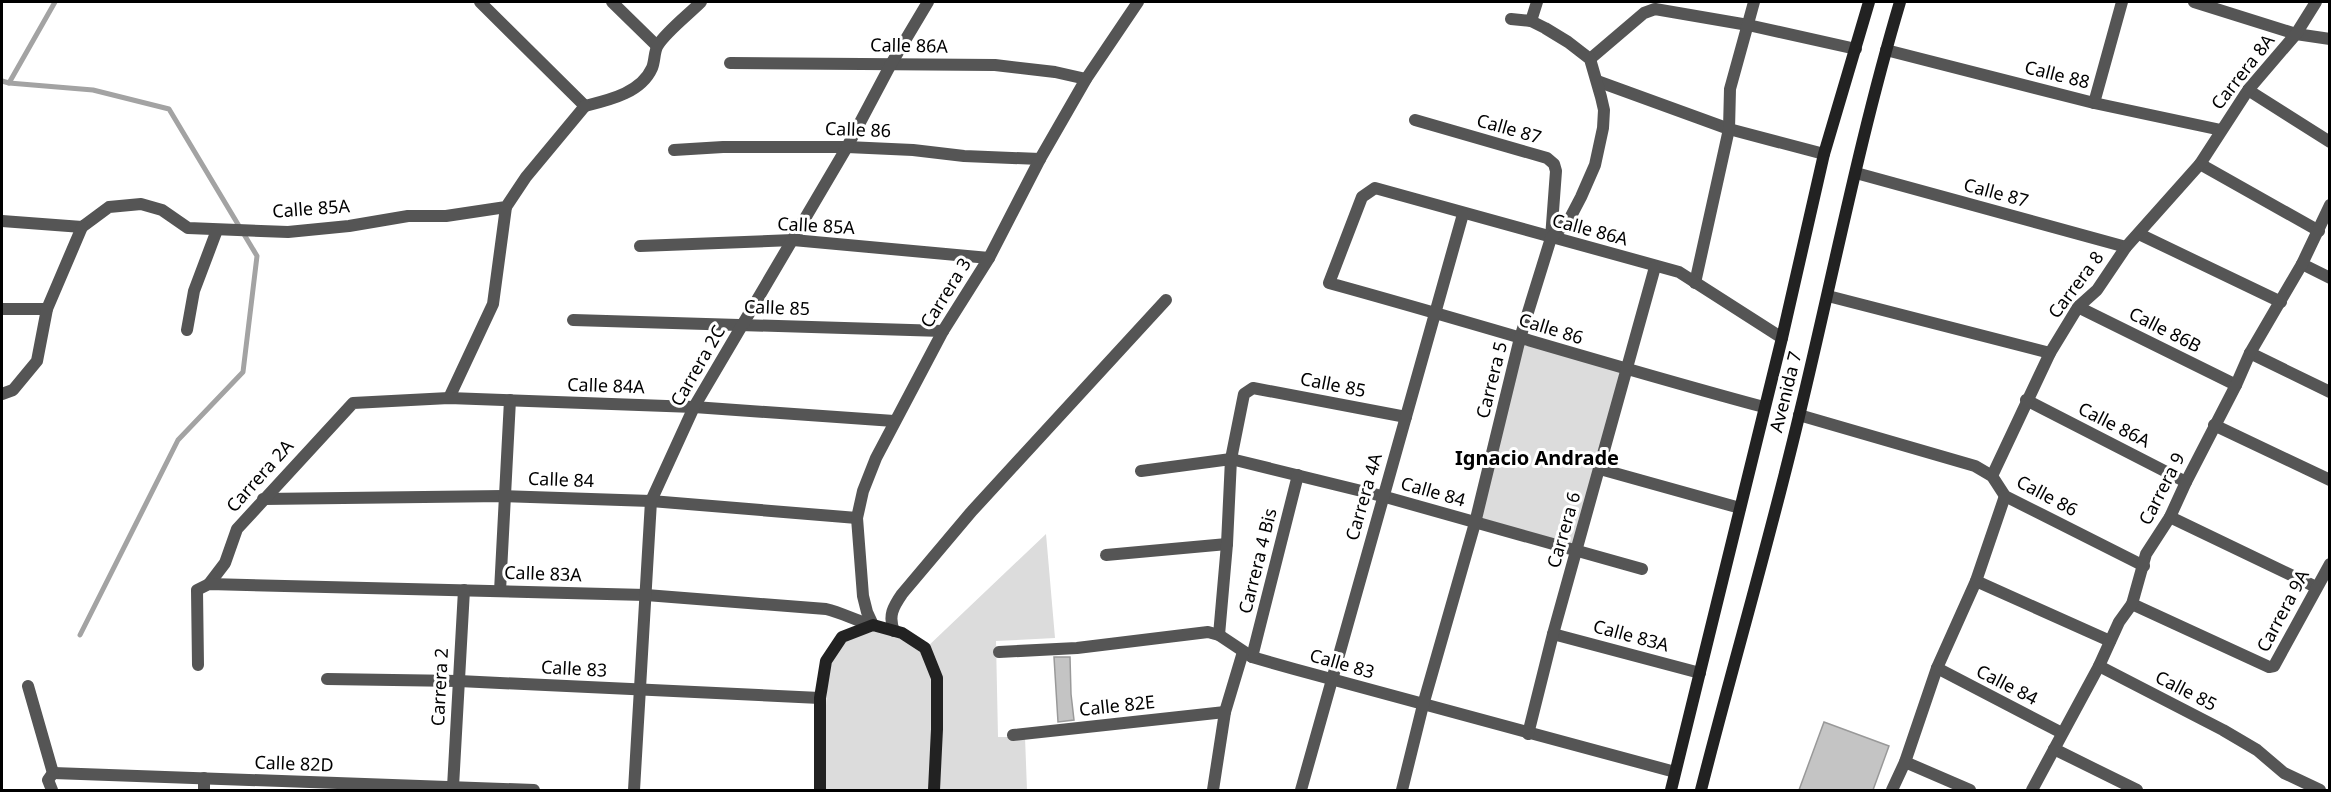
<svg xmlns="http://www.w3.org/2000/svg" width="2331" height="792" viewBox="0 0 2331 792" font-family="'Noto Sans',sans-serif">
  <rect width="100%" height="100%" fill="#fff"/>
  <g fill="#dcdcdc">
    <polygon points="1522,342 1624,372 1575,547 1479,521"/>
    <polygon points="1046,534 1055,638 996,641 998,737 1025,737 1027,790 822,790 828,664 842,639 872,627 925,649"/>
  </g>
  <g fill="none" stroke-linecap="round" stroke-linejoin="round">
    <g stroke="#a3a3a3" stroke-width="5">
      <polyline points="2,81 9,83 55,2"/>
      <polyline points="9,83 93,90 169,109 257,256 243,372 178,440 80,635"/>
    </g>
  </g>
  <g fill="#c4c4c4" stroke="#999" stroke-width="1.5">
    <polygon points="1054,657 1070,657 1071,694 1074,720 1058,722"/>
    <polygon points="1824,722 1889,746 1873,790 1799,790"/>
  </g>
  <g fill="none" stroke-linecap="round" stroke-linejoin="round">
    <g stroke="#555" stroke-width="12">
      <polyline points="480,2 585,106"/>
      <polyline points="612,2 657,46"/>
      <polyline points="2194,2 2296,34 2330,39"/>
      <polyline points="1531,21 1537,2"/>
      <polyline points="1886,50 2094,103 2221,130"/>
      <polyline points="1590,59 1644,13 1655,9 1748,25 1856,49"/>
      <polyline points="730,63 995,65 1055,72 1086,79"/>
      <polyline points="1597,81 1729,129 1824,154"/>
      <polyline points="2248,90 2330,142"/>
      <polyline points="2094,103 2122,2"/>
      <path d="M 585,106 C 609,100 641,93 652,68 C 655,61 654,51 658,45 C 666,32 689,14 701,2"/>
      <polyline points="1415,120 1547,158 1554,164 1556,171 1551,238"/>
      <polyline points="674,150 723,147 847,147 913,150 964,156 1040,159"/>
      <polyline points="2200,164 2319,231"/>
      <polyline points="1856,173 2126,247"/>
      <polyline points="2,221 82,227 109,207 141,204 162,210 188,228 288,232 349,226 408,216 446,216 506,207 526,177 585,106"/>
      <polyline points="2139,234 2281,302"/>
      <polyline points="640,246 793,240 989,258"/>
      <polyline points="2302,264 2330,278"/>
      <polyline points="1695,283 1729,129 1730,89 1754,2"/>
      <polyline points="1828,296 2050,353"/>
      <polyline points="2078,307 2236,385"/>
      <polyline points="2,309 47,309"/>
      <polyline points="573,320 943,331"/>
      <polyline points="187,330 194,291 217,230"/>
      <polyline points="2250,353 2330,392"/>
      <polyline points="2,394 13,390 37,361 47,309 82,227"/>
      <polyline points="449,398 493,304 506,207"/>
      <polyline points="2026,400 2186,482"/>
      <path d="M 1764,407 C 1618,368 1475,323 1329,283 L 1362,197 L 1375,188 L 1679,272 L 1782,338"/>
      <polyline points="1799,415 1975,466 1992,476 2005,496 2144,566"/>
      <polyline points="2214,425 2330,480"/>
      <polyline points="1600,469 1740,508"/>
      <polyline points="1141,471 1231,459 1382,496 1642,569"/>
      <polyline points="1992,476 2050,353 2078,307 2097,290 2126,247 2200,164 2248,90 2296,34 2316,2"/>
      <polyline points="263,499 504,496 651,501 857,518"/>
      <polyline points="2170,517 2316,587"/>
      <polyline points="1106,555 1227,544"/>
      <polyline points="1976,581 2110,641"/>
      <polyline points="209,584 225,563 237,529 353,403 449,398 694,407 894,421"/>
      <polyline points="500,591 510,400"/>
      <polyline points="2132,604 2269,667 2274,666 2330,564"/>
      <polyline points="873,625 867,612 863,596 857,518 863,491 876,458 943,331 989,258 1040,159 1086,79 1138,2"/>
      <path d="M 894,631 C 888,616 893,607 902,594 L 972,511 L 1166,300"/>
      <polyline points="1553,634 1700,673"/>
      <polyline points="1219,635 1227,544 1231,459 1244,394 1253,388 1406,417"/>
      <polyline points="999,652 1077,648 1208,632 1219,635 1252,657 1294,669 1675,772"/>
      <polyline points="1252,657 1298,475"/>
      <path d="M 198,665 L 197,590 L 209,584 L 646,595 L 826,609 C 843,613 856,621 873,625"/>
      <polyline points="2099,666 2223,730 2257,750 2284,773 2320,790"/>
      <polyline points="1937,668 2062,733"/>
      <polyline points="327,679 459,681 820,698"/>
      <polyline points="28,686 53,773"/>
      <polyline points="1528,734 1553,634 1655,267"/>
      <polyline points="1013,735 1225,712"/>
      <polyline points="2054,749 2137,790"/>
      <polyline points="1905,762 1970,790"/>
      <polyline points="53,773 534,790"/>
      <polyline points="453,787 464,590"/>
      <polyline points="52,790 48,780 53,773"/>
      <polyline points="204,790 204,778"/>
      <polyline points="634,790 651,501 694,407 847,147 891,64 928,2"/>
      <polyline points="1213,790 1225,712 1243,652"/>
      <polyline points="1301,790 1463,214"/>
      <polyline points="1402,790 1423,705 1475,523 1520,338 1551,238 1569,220 1581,197 1595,165 1603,128 1604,110 1601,97 1590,59 1568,42 1545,28 1531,21 1511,19"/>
      <polyline points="1892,790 1905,762 1937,668 1976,581 2005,496"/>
      <polyline points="2032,790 2099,666 2119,622 2132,604 2146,554 2170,517 2186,482 2236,385 2250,353 2302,264 2330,205"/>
    </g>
    <g stroke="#222" stroke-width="12">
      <polyline points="820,790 820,698 826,661 842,637 873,625 902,633 925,648 937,678 937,729 934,790"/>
      <polyline points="1671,790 1782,338 1824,154 1869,2"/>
      <path d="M 1701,790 C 1733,664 1770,539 1800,412 C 1833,275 1860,136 1900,2"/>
    </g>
  </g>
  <g text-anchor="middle" stroke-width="6" stroke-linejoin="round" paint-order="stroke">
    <g font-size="18" fill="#000" stroke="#fff">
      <text transform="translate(909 46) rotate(1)" y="6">Calle 86A</text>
      <text transform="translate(2243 72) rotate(-52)" y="6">Carrera 8A</text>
      <text transform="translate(2057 75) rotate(14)" y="6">Calle 88</text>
      <text transform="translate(1509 129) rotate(16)" y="6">Calle 87</text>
      <text transform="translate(858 130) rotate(2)" y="6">Calle 86</text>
      <text transform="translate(1996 193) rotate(15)" y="6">Calle 87</text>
      <text transform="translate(311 209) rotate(-4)" y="6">Calle 85A</text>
      <text transform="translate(816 226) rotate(3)" y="6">Calle 85A</text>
      <text transform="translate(1590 230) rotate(15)" y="6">Calle 86A</text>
      <text transform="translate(2076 285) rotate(-53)" y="6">Carrera 8</text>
      <text transform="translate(946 293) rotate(-58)" y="6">Carrera 3</text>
      <text transform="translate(777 308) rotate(2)" y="6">Calle 85</text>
      <text transform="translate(1551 329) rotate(17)" y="6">Calle 86</text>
      <text transform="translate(2165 330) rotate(27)" y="6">Calle 86B</text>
      <text transform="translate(698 366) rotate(-60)" y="6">Carrera 2C</text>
      <text transform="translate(1492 380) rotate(-76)" y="6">Carrera 5</text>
      <text transform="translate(1333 385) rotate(11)" y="6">Calle 85</text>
      <text transform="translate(606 386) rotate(2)" y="6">Calle 84A</text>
      <text transform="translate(1786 392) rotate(-76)" y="6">Avenida 7</text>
      <text transform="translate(2114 425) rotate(27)" y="6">Calle 86A</text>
      <text transform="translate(260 476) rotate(-48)" y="6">Carrera 2A</text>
      <text transform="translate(561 480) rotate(2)" y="6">Calle 84</text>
      <text transform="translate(2162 489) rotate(-63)" y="6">Carrera 9</text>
      <text transform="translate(1433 492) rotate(16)" y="6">Calle 84</text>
      <text transform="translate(2047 496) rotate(28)" y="6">Calle 86</text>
      <text transform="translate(1364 497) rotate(-74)" y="6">Carrera 4A</text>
      <text transform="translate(1564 530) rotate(-74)" y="6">Carrera 6</text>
      <text transform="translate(1258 561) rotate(-76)" y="6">Carrera 4 Bis</text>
      <text transform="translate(543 574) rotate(2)" y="6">Calle 83A</text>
      <text transform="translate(2283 611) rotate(-62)" y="6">Carrera 9A</text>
      <text transform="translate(1631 636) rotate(15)" y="6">Calle 83A</text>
      <text transform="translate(1342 664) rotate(16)" y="6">Calle 83</text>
      <text transform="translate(574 669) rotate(3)" y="6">Calle 83</text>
      <text transform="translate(2007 685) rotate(27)" y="6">Calle 84</text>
      <text transform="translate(440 687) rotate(-87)" y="6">Carrera 2</text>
      <text transform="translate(2186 691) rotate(27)" y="6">Calle 85</text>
      <text transform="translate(1117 706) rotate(-6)" y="6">Calle 82E</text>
      <text transform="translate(294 764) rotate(2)" y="6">Calle 82D</text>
    </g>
    <g font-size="20" font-weight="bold" fill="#000" stroke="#fff">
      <text x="1537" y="465">Ignacio Andrade</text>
    </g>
  </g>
  <rect width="2331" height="792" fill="none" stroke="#000000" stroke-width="6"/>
</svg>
